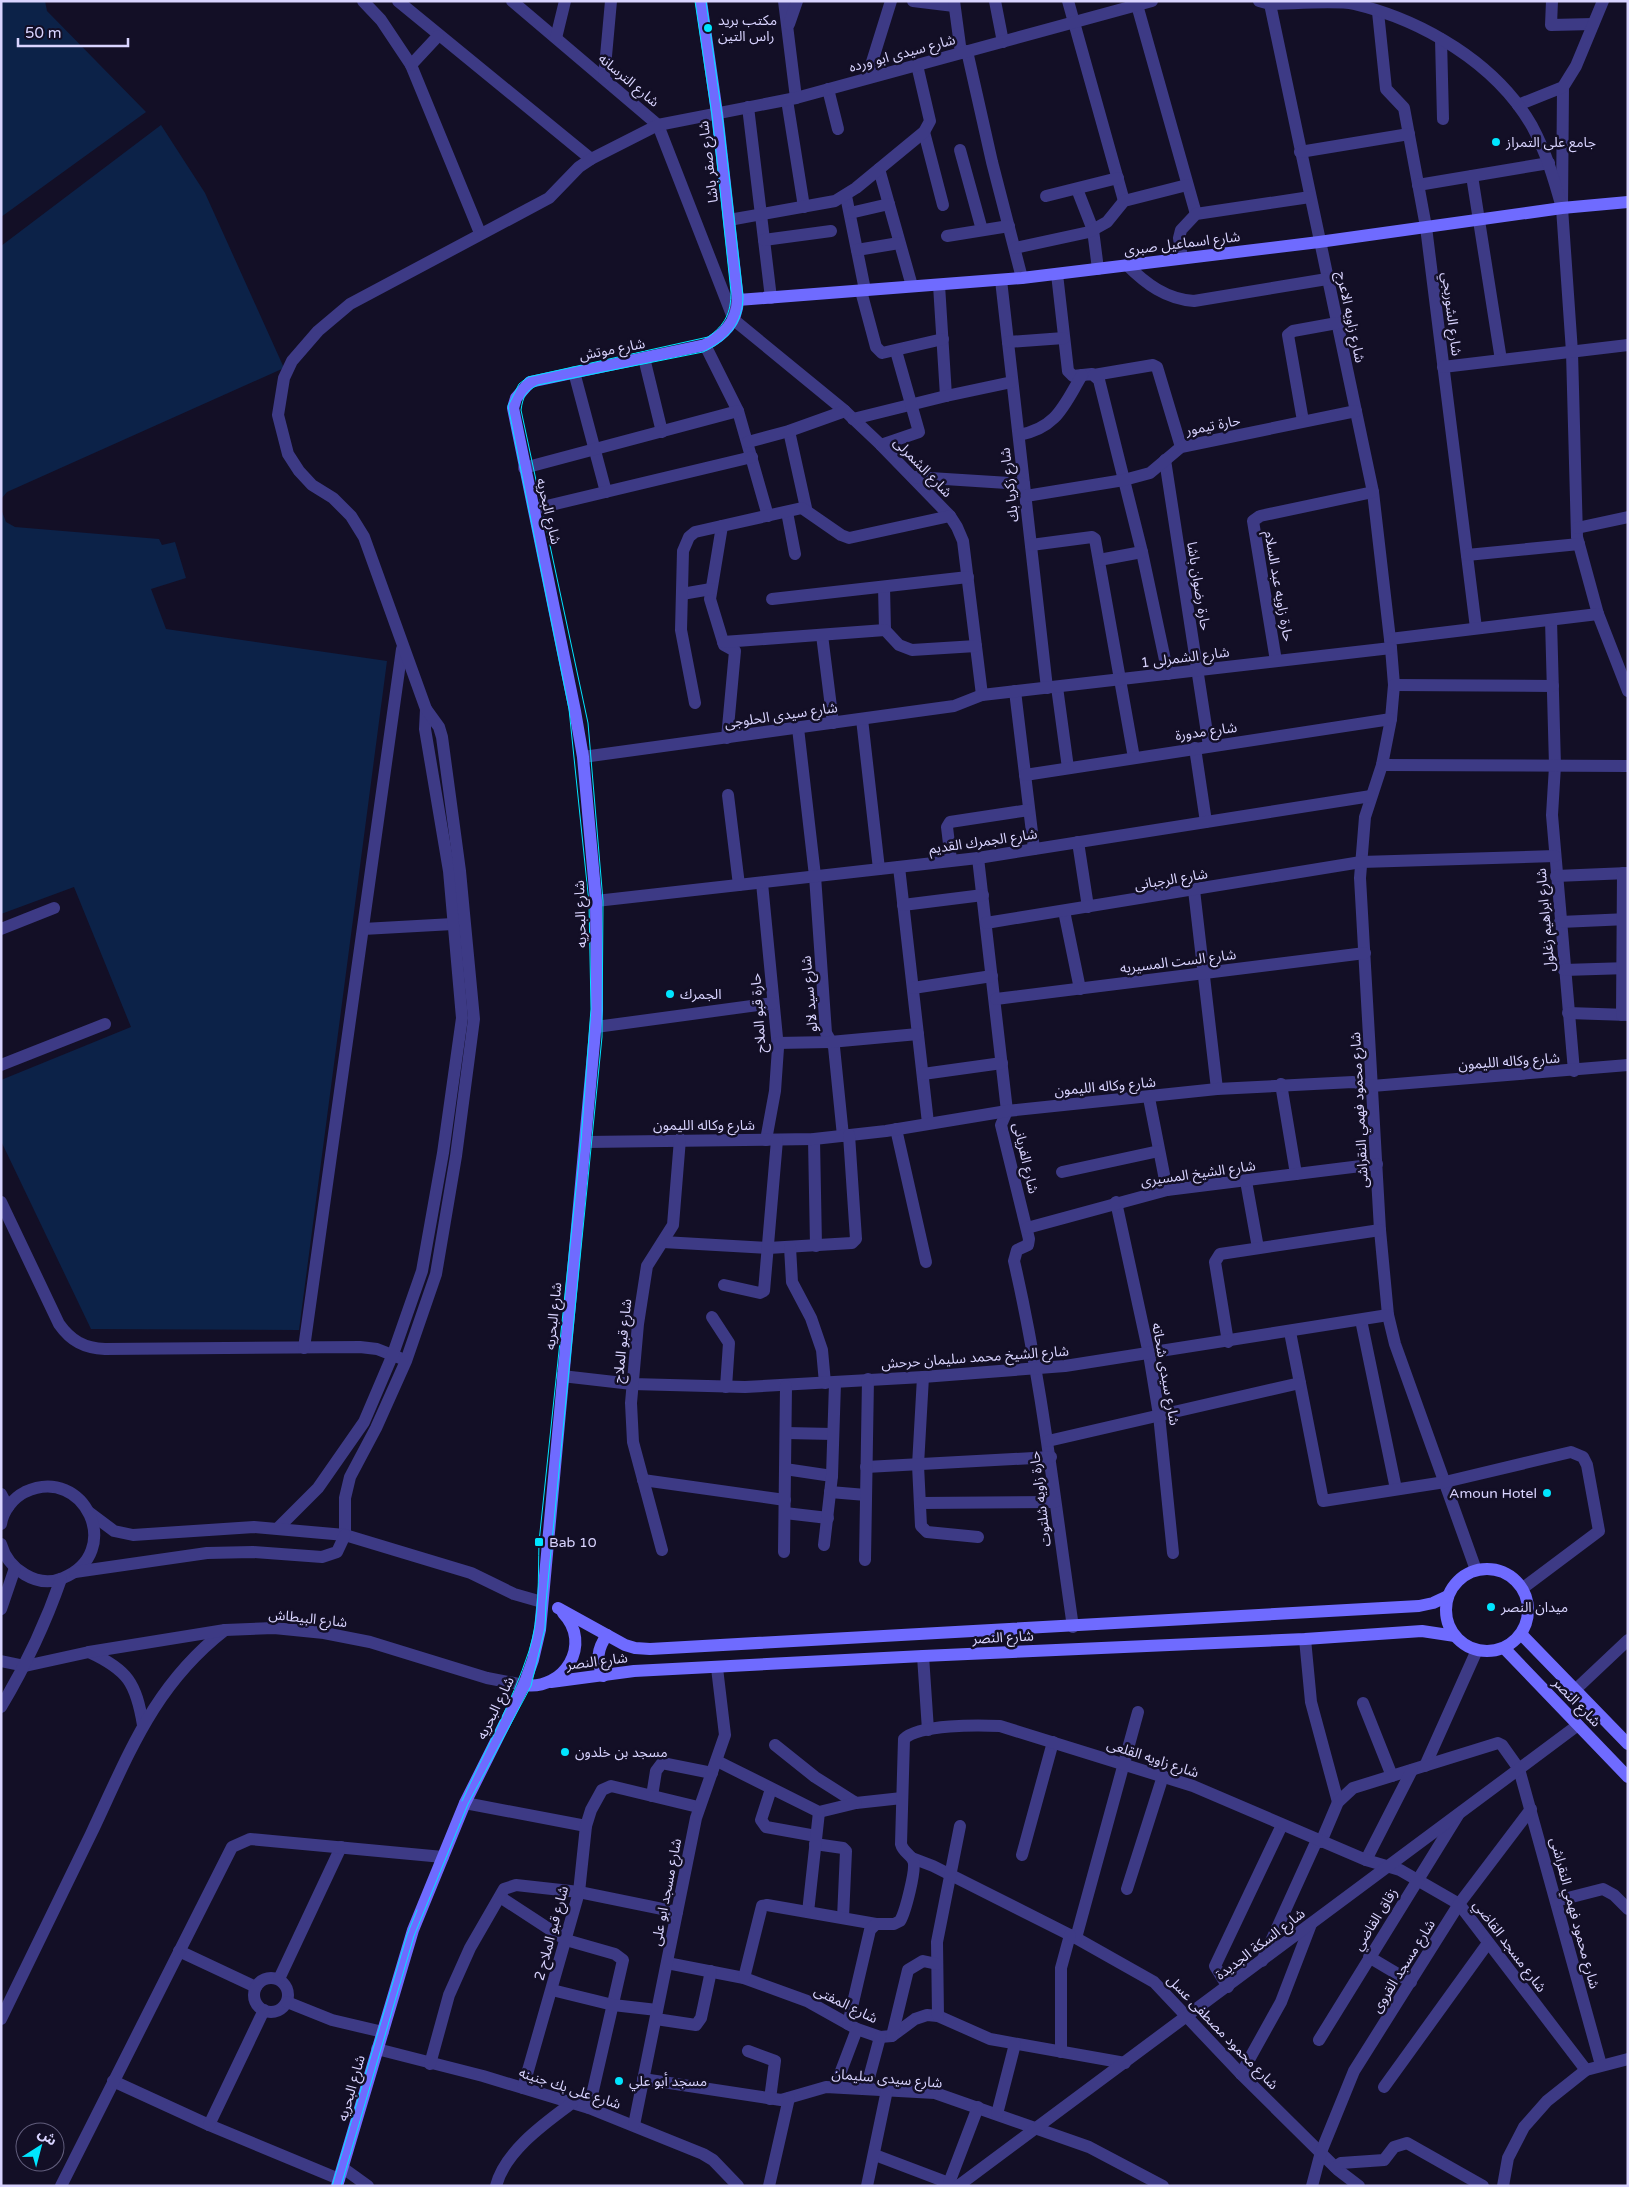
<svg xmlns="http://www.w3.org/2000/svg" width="1629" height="2187" viewBox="0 0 1629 2187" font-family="'Varela Round','Noto Sans Arabic',sans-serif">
  <rect width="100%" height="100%" fill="#130f26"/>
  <g fill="#0c2248">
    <polygon points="1,1 45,1 47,11 146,112 1,217"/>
    <polygon points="161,125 205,193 284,368 7,492 2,498 1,504 1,246"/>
    <polygon points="1,509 6,522 15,527 159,539 162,545 175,542 186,578 151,589 166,629 387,661 299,1330 91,1329 1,1141 1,1080 131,1027 74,887 1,914"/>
  </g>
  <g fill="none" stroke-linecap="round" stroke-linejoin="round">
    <g stroke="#3d3a85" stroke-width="12">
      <polyline points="363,1 381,20 411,65 480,233"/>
      <polyline points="398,1 591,159"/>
      <polyline points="512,1 658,125 734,320 845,411 881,445 950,516 957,527 963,541 982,695"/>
      <polyline points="784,1 796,98"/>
      <polyline points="913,1 954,6"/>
      <polyline points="954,1 961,53"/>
      <polyline points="995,1 1003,42"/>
      <polyline points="1068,1 1124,201"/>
      <polyline points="1552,1 1551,25 1593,24"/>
      <polyline points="1270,4 1373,492 1391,648 1394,685 1391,719 1382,765 1365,817 1360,878 1380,1230 1388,1315 1395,1344 1476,1570"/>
      <polyline points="1137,5 1196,214"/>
      <polyline points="1378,12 1386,89 1404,108 1426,227 1476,628"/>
      <polyline points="789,24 797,1"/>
      <polyline points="556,38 565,1"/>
      <polyline points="1441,39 1443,119"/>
      <polyline points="967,51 992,162 1022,278"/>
      <polyline points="411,65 438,36"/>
      <polyline points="604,78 611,1"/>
      <polyline points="867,78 891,1"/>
      <polyline points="1563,87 1562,208 1572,352 1577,537 1598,614 1628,691"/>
      <polyline points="828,89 838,129"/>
      <polyline points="787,100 804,207"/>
      <polyline points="1518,105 1563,87 1576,66 1603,1"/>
      <polyline points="748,107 771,298"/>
      <polyline points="924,132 943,205"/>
      <polyline points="960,150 982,230"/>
      <polyline points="1300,152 1409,134"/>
      <polyline points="879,169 912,286"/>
      <polyline points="1472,176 1501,360"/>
      <polyline points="1418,185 1549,163"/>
      <polyline points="1077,189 1093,230 1098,269"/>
      <polyline points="846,196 865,290"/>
      <polyline points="1046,196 1118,178"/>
      <polyline points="850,213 889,204"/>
      <polyline points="729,220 835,201 856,188 924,132 930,121 917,65"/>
      <polyline points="947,236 1009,226"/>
      <polyline points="764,240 831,231"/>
      <polyline points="1015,248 1089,232 1107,222 1124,201 1187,185"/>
      <polyline points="857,250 899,243"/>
      <polyline points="1182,258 1179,238 1181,230 1196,214 1310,197"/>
      <path d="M 1127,265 C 1146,284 1166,299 1194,301 L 1327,279"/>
      <polyline points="1057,274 1068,371 1073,376 1092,374 1099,380 1142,552 1168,674"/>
      <polyline points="1001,280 1047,688"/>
      <polyline points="939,285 946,396"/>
      <polyline points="861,291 876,347 882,353 943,339"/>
      <polyline points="1008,342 1064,338"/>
      <polyline points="705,345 738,411 768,516"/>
      <polyline points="644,358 662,432"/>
      <polyline points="1443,367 1628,345"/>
      <polyline points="574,372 606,492"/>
      <polyline points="1094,375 1153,365 1157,367 1181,447"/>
      <polyline points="853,419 946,396 1012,382"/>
      <polyline points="1303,421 1288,335 1293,331 1337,323"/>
      <polyline points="789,431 806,508"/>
      <path d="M 1019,435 C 1057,428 1064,405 1082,375"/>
      <polyline points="748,442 789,431 845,411"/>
      <polyline points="881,445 919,432 896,351"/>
      <polyline points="1165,460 1209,746"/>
      <polyline points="524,468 738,411"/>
      <polyline points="914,477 1024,484"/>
      <polyline points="1026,496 1124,480 1150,473 1181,447 1356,411"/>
      <polyline points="534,509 752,457"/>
      <polyline points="787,512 795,554"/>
      <polyline points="722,526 710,599 724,645 735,651 727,738"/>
      <polyline points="1577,528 1628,517"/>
      <polyline points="1031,545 1092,537 1095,539 1134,758"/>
      <polyline points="1467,555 1579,544"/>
      <polyline points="1099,560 1142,552"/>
      <polyline points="884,587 885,630"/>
      <polyline points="682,594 711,589"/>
      <polyline points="772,599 968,577"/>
      <polyline points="1551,620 1555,766 1552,815 1574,1071"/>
      <polyline points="822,635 833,723"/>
      <polyline points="1390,639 1598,614"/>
      <polyline points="723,642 885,630 899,645 912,650 976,646"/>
      <polyline points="1276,661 1253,521 1260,516 1373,492"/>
      <polyline points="1394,685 1553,686"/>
      <polyline points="1057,687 1068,768"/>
      <polyline points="1015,691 1034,849"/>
      <polyline points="695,703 681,630 683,551 689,537 695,532 802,508 841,535 849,538 950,516"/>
      <polyline points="862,719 879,869"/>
      <polyline points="798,728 815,876 826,1033 834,1047 843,1136"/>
      <polyline points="1195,748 1206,822"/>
      <polyline points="583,757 954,706 982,695 1391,648"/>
      <polyline points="1382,765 1628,766"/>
      <polyline points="1025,775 1391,719"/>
      <polyline points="728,795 739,885"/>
      <polyline points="1078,842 1088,907"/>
      <path d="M 978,858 L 1007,1111 L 1001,1125 L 1029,1239 L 1028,1245 L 1017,1250 L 1014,1261 C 1042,1382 1055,1504 1073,1627"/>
      <polyline points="951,860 947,827 950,822 1029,810"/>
      <polyline points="899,867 928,1123"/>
      <polyline points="1556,876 1628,873"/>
      <polyline points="762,883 778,1048 775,1091 766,1140"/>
      <polyline points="1194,890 1217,1089"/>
      <polyline points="596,901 978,858 1371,796"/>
      <polyline points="903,905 983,895"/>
      <polyline points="1064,911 1080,989"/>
      <polyline points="1560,922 1628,919"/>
      <polyline points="986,923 1361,862 1555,856"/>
      <polyline points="1,929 54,908"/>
      <polyline points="363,929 453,924"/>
      <polyline points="1564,970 1628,968"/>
      <polyline points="913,988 992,976"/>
      <polyline points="996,999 1365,953"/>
      <polyline points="1568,1013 1628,1015"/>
      <polyline points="1622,1015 1623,873"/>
      <polyline points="596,1027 773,1003"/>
      <polyline points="777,1043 830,1042 918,1034"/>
      <polyline points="1,1065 105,1024"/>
      <polyline points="923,1074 1002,1063"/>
      <polyline points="1281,1084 1296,1174"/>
      <polyline points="1149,1098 1167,1190"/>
      <polyline points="896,1129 926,1262"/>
      <polyline points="814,1139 816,1246"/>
      <polyline points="586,1142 814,1139 886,1131 1007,1111 1217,1089 1353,1082 1372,1086 1628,1065"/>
      <polyline points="1062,1172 1159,1151"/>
      <polyline points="1246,1181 1258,1248"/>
      <path d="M 1,1202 L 59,1324 C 71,1341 84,1348 105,1349 L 360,1347 L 377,1349 L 400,1358"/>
      <polyline points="1116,1202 1149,1354 1159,1415 1173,1553"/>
      <polyline points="1027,1228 1167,1190 1377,1164"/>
      <polyline points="663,1242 768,1248 852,1243 856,1239 849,1135"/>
      <polyline points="790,1247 792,1282 811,1318 822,1350 825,1383"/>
      <polyline points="724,1285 760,1293 764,1291 777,1140"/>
      <polyline points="712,1317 729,1343 726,1387"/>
      <polyline points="1361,1320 1396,1489"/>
      <polyline points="1290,1332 1323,1501 1445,1482 1571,1452 1583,1457 1587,1465 1599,1531 1523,1588"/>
      <polyline points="1228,1342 1215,1262 1220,1254 1380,1230"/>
      <polyline points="304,1348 402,649"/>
      <polyline points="562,1376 632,1384 745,1387 923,1377 1065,1366 1388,1315"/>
      <polyline points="923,1377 918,1465 921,1526 927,1532 978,1537"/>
      <polyline points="786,1433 833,1434"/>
      <polyline points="1048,1441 1300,1383"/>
      <polyline points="866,1467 1051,1457"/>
      <polyline points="785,1469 832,1476"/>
      <polyline points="643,1480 785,1500"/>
      <polyline points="830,1492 866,1495"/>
      <polyline points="1,1494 8,1507"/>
      <polyline points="921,1503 1055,1502"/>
      <polyline points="785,1513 828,1518"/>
      <polyline points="278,1528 318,1488 364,1422 393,1354 422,1271 443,1153 462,1018 449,871 425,729 426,709"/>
      <polyline points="345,1535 345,1498 350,1477 376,1428 406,1361 436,1274 456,1156 474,1019 460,871 442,737 439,727 426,709 364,537 351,516 333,498 312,485 299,471 288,454 278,415 284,378 292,361 318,331 350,304 549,198 579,167 591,159 658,125 796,98 1152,1"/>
      <polyline points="824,1545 832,1476 835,1383"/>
      <polyline points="662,1550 633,1442 631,1403 638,1324 647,1266 673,1225 680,1139"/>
      <polyline points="784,1552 786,1386"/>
      <polyline points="865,1560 868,1379"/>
      <polyline points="1305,1639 1311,1702 1338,1802"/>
      <path d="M 89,1652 C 128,1670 136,1683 143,1725"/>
      <polyline points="923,1656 928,1730"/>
      <polyline points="1575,1690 1628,1640"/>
      <polyline points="1363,1703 1392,1776"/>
      <polyline points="775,1745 815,1777 856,1803 902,1798"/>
      <polyline points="717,1761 819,1812 856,1803"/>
      <polyline points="1425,1766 1477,1650"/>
      <polyline points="771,1789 761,1820 766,1827 816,1836"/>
      <polyline points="652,1796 656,1771 662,1763 712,1773"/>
      <polyline points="465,1803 586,1826"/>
      <polyline points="1321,1842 1338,1802 1353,1788 1498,1743 1502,1745 1519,1769 1601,2065"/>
      <polyline points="815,1844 843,1848 846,1851 843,1918"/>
      <polyline points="1022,1855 1053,1742"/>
      <polyline points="912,1858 933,1866 1076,1938 1154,1982 1241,2074 1338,2170 1359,2186"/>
      <polyline points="1366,1860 1412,1770"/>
      <polyline points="1127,1889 1163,1776"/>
      <polyline points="500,1897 566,1940 615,1954 623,1960 589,2108"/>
      <polyline points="1556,1901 1603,1889 1614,1895 1628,1909"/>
      <polyline points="808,1912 819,1812"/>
      <polyline points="1076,1938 1138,1712"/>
      <polyline points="179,1951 256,1987"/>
      <polyline points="1369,1957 1411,1982"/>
      <polyline points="1262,1961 1317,1840"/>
      <polyline points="667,1963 744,1978 807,2001 857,2029 880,2037 892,2036 915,2019 927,2015 938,2016 990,2039 1125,2063"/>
      <circle cx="271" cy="1995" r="17"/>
      <polyline points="744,1978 762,1906 767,1905 876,1924"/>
      <polyline points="279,1979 341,1847"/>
      <polyline points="1228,1987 1215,1966 1282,1825"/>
      <polyline points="552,1990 613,2005 657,2010"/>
      <polyline points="287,2002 332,2020 383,2032"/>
      <polyline points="938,2016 937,1942 960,1826"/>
      <path d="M 1,2019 C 31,1957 61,1895 91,1834 C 129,1754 153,1686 225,1630"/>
      <polyline points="656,2019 696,2025 701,2018 711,1971"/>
      <path d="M 848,2024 L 870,1930 L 876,1924 L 894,1924 L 900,1921 C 905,1913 917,1868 913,1860 C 910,1854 903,1852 901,1844 L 904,1739 C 919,1724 979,1725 1000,1726 L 1193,1786 L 1366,1860 L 1400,1870 L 1459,1904 L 1586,2070"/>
      <polyline points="892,2036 908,1970 923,1961 937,1964"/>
      <polyline points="1319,2040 1458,1815"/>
      <polyline points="377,2049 483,2076 589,2108 703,2154 713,2160 738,2186"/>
      <polyline points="748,2051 775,2061 770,2099"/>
      <polyline points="1061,2052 1061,1968 1070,1935"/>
      <polyline points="430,2064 449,1995 470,1948 504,1889 516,1885 579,1892 677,1912"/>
      <polyline points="1241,2074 1281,2002 1311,1924"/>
      <polyline points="643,2079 781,2100 826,2087 935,2093 1089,2147 1163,2186"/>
      <polyline points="113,2081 209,2125 339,2179"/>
      <polyline points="835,2087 857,2029"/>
      <polyline points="1384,2087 1488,1943"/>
      <polyline points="523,2088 579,1892 586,1826 591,1810 602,1790 611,1786 698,1807"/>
      <polyline points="866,2089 880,2037"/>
      <polyline points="997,2114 1015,2044"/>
      <polyline points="209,2125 264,2010"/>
      <polyline points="634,2125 696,1818 725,1735 717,1668"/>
      <polyline points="875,2155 957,2186"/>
      <polyline points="1335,2167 1341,2163 1384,2160 1394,2147 1407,2143 1483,2186"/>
      <polyline points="343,2168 368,2186"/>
      <polyline points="949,2183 978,2107"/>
      <polyline points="61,2186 232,1847 250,1839 443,1857"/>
      <path d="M 496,2186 C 505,2151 545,2123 572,2103"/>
      <polyline points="769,2186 789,2098"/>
      <polyline points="867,2186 887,2090"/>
      <polyline points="1312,2186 1321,2152 1354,2071 1459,1904 1531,1809"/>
      <polyline points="1503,2186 1508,2158 1524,2127 1547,2101 1586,2070 1628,2059"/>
    </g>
    <g stroke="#3d3a85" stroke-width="12">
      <path d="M 1259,1 L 1270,4 C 1290,4 1336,0 1354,4 C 1422,20 1496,63 1532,126 C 1546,152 1554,179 1562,208"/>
      <polyline points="90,1513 114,1531 133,1535 254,1527 345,1535 471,1573 514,1594 542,1602"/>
      <path d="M 1,1524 C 3,1511 13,1498 25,1492 C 85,1464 125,1553 63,1578 C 37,1589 8,1569 1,1544"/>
      <polyline points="75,1572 207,1553 253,1552 322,1557 337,1552 345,1535"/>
      <polyline points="1,1609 15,1568"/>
      <polyline points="1,1661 25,1666 89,1652 225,1630 274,1628 324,1633 370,1642 487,1678 524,1685"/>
      <path d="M 1,1707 C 26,1665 45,1625 61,1579"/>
      <polyline points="958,2186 1578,1725"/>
    </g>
    <g stroke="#6f6bff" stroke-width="12">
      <polyline points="738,300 1022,278 1319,242 1562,208 1628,202"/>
      <circle cx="1487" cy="1610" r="41"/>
      <polyline points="558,1608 625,1645 635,1648 650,1649 1419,1606 1433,1603 1448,1596"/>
      <polyline points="1521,1634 1628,1744"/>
      <polyline points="1504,1648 1628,1777"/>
      <path d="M 603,1676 C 596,1660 597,1649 607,1635"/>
      <polyline points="551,1682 634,1671 923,1656 1305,1639 1422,1631 1455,1636"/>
      <path d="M 524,1685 C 564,1691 593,1644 563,1613"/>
      <path d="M 337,2186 L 413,1930 L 465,1803 L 524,1685 L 533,1660 L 540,1630 L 597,1010 L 596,901 L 583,757 L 575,711 L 513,408 L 516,398 L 530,382 L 705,345 C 724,335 737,322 738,300 L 717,113 L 701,1"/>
    </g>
    <g stroke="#00e5ff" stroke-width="1">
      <path d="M 462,1801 C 484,1752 512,1703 529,1651 C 540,1617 538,1577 539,1542 L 581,1141 L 591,1009 L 589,903 L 569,709 L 508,406 L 519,384 L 528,377 L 708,337 C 725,325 731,313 731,292 L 712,115 L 695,1"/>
      <polyline points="332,2186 407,1935 417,1910"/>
      <path d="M 341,2186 L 414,1936 L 468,1804 L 531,1686 L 545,1628 L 546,1602 L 602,1037 L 603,901 L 588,723 L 521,410 C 523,396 526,391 538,385 L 703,352 C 728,340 743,324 743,296 L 723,122 L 706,1"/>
    </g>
  </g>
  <g fill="#00e5ff" stroke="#130f26" stroke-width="2">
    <circle cx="708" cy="28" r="5"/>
    <circle cx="1496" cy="142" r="5"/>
    <circle cx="670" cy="994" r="5"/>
    <circle cx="1547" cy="1493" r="5"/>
    <rect x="534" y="1537" width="10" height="10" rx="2.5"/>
    <circle cx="1491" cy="1607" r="5"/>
    <circle cx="565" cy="1752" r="5"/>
    <circle cx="619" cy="2081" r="5"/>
  </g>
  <g text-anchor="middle" stroke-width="5" stroke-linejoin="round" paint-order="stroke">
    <g font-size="14" fill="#d9d4ff" stroke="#130f26" text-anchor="start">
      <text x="718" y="25">مكتب بريد<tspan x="718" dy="16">راس التين</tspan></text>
      <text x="1506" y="147">جامع على التمراز</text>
      <text x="680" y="999">الجمرك</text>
      <text x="1537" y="1498" text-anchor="end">Amoun Hotel</text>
      <text x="549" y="1547">Bab 10</text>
      <text x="1501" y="1612">ميدان النصر</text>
      <text x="575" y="1757">مسجد بن خلدون</text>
      <text x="629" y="2086">مسجد أبو علي</text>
    </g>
    <g font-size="14" fill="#d9d4ff" stroke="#130f26">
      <text transform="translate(902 53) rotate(-15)" y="5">شارع سيدى ابو ورده</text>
      <text transform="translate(629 80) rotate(40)" y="5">شارع الترسانه</text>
      <text transform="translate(708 162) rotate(-97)" y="5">شارع صقر باشا</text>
      <text transform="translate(1182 243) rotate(-7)" y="5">شارع اسماعيل صبرى</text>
      <text transform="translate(1452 314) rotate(83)" y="5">شارع الشوربجي</text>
      <text transform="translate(1351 317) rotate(78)" y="5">شارع زاويه الاعرج</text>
      <text transform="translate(612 349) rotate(-11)" y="5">شارع موتش</text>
      <text transform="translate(1213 425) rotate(-11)" y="5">حارة تيمور</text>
      <text transform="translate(923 467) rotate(46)" y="5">شارع الشمرلى</text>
      <text transform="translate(1009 485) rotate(-97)" y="5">شارع زكريا بك</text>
      <text transform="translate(549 511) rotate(77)" y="5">شارع البحريه</text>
      <text transform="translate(1199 586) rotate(81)" y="5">حارة رضوان باشا</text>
      <text transform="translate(1279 586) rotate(80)" y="5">حارة زاويه عبد السلام</text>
      <text transform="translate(1185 657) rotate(-7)" y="5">شارع الشمرلى 1</text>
      <text transform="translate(781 715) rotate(-8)" y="5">شارع سيدى الحلوجى</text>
      <text transform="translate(1206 731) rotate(-8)" y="5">شارع مدورة</text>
      <text transform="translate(983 841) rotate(-8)" y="5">شارع الجمرك القديم</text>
      <text transform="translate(1171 879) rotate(-9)" y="5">شارع الرجبانى</text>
      <text transform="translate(580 914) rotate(-92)" y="5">شارع البحريه</text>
      <text transform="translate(1545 920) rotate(-95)" y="5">شارع ابراهيم زغلول</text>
      <text transform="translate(1178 961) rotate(-7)" y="5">شارع الست المسيريه</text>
      <text transform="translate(809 994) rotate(-95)" y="5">شارع سيد لالو</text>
      <text transform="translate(758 1013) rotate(-94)" y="5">حارة قبو الملاح</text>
      <text transform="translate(1509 1061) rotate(-4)" y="5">شارع وكاله الليمون</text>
      <text transform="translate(1105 1086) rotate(-5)" y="5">شارع وكاله الليمون</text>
      <text transform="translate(1359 1110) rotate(-93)" y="5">شارع محمود فهمي النقراشى</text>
      <text x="704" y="1130">شارع وكاله الليمون</text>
      <text transform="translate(1026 1158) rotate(77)" y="5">شارع الفريانى</text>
      <text transform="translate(1198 1173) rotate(-8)" y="5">شارع الشيخ المسيرى</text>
      <text transform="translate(553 1316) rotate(-84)" y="5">شارع البحريه</text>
      <text transform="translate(622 1341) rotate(-84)" y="5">شارع قبو الملاح</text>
      <text transform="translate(975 1357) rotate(-4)" y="5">شارع الشيخ محمد سليمان حرحش</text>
      <text transform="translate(1166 1374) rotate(80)" y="5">شارع سيدى شحاته</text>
      <text transform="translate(1040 1499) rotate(-97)" y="5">حارة زاويه شلتوت</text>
      <text transform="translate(308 1618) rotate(6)" y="5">شارع البيطاش</text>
      <text transform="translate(1003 1637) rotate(-3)" y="5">شارع النصر</text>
      <text transform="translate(597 1661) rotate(-7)" y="5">شارع النصر</text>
      <text transform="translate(1577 1702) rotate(46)" y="5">شارع النصر</text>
      <text transform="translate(495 1708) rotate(-64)" y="5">شارع البحريه</text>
      <text transform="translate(1153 1758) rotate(18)" y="5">شارع زاويه القلعى</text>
      <text transform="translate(666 1892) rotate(-79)" y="5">شارع مسجد ابو على</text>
      <text transform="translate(1575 1913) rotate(75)" y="5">شارع محمود فهمي النقراشى</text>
      <text transform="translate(1375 1919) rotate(-58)" y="5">زقاق القاضي</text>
      <text transform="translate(551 1933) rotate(-75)" y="5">شارع قبو الملاح 2</text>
      <text transform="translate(1260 1944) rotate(-37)" y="5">شارع السكة الجديدة</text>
      <text transform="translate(1510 1946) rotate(53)" y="5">شارع مسجد القاضي</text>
      <text transform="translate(1403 1966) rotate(-58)" y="5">شارع مسجد القروى</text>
      <text transform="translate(846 2004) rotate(26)" y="5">شارع المفتى</text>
      <text transform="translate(1223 2032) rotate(46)" y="5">شارع محمود مصطفى عسل</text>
      <text transform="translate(887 2078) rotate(5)" y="5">شارع سيدى سليمان</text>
      <text transform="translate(351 2088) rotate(-74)" y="5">شارع البحريه</text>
      <text transform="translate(570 2088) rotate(18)" y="5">شارع على بك جنينه</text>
    </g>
  </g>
  <rect width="1629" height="2187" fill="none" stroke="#d9d4ff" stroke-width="5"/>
  <g transform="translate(40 2147) rotate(36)"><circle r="24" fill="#130f26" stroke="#625e7d"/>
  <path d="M0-4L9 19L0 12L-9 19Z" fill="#00e5ff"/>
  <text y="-8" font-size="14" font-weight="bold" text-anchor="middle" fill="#d9d4ff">ش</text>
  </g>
  <path d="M18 38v8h110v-8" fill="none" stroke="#d9d4ff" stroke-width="2.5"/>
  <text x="25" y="38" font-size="15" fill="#d9d4ff" stroke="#130f26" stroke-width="4" paint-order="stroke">50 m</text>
</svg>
